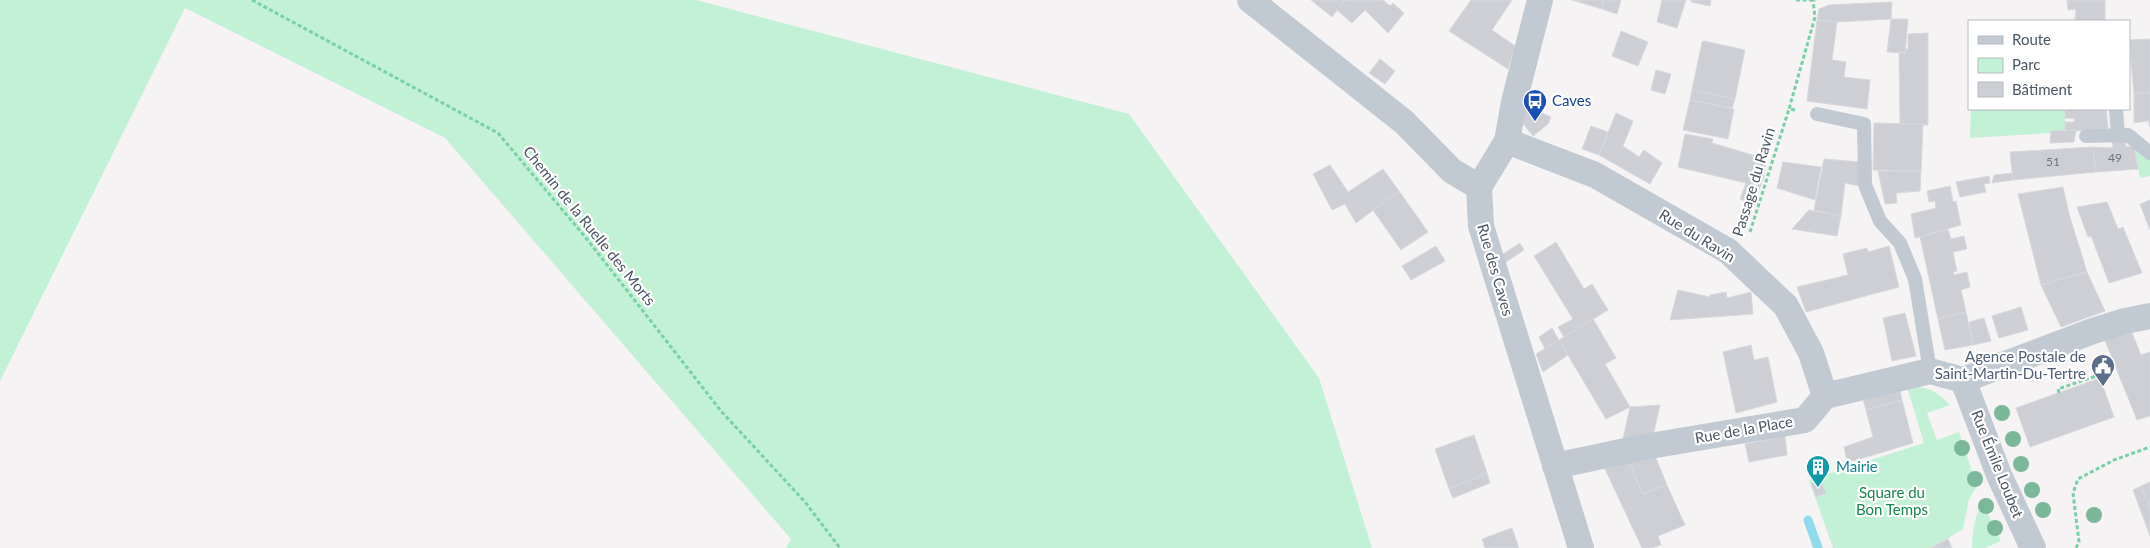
<svg xmlns="http://www.w3.org/2000/svg" width="2150" height="548" viewBox="0 0 2150 548" font-family="Lato,sans-serif">
  <rect width="100%" height="100%" fill="#f5f3f3"/>
  <g fill="#c3f1d5">
    <polygon points="0,0 696,0 1129,114 1319,378 1372,548 786,548 791,539 445,138 185,8 0,381"/>
    <polygon points="1971,109 2065,109 2065,132 1970,138"/>
    <polygon points="2134,146 2150,158 2150,176 2140,178"/>
    <path d="M 1907,387 C 1927,385 1937,391 1950,405 L 1927,413 L 1937,440 L 1959,432 L 1977,486 L 1969,499 L 1963,529 L 1932,548 L 1833,548 L 1809,480 L 1924,443 Z"/>
    <path d="M 1982,502 L 2001,541 L 1985,548 L 1972,548 C 1972,532 1975,516 1982,502 Z"/>
  </g>
  <g fill="none" stroke-linecap="round" stroke-linejoin="round">
    <polyline stroke="#90daee" stroke-width="9" points="1808,520 1818,548"/>
  </g>
  <g fill="#cdcfd5" stroke="#d7d9de">
    <polygon points="1311,0 1345,0 1332,17"/>
    <polygon points="1345,0 1383,0 1390,6 1393,3 1404,13 1388,33 1365,10 1352,23 1337,10"/>
    <polygon points="1471,0 1512,0 1492,30 1515,46 1508,69 1449,31"/>
    <polygon points="1572,0 1604,0 1602,9"/>
    <polygon points="1604,0 1621,0 1617,14 1602,9"/>
    <polygon points="1662,0 1686,0 1677,28 1657,22"/>
    <polygon points="1691,0 1711,0 1710,6 1691,2"/>
    <polygon points="2067,0 2105,0 2105,21 2075,21 2076,9 2068,10"/>
    <polygon points="1892,2 1891,19 1837,22 1817,20 1819,9 1829,5"/>
    <polygon points="1891,19 1908,19 1905,53 1887,52"/>
    <polygon points="1817,20 1837,22 1832,60 1846,62 1844,77 1870,80 1867,109 1807,101"/>
    <polygon points="1621,31 1648,42 1638,66 1612,56"/>
    <polygon points="1928,33 1928,125 1900,124 1899,52 1905,53 1906,49 1908,49 1908,34"/>
    <polygon points="2150,39 2150,93 2134,93 2129,40"/>
    <polygon points="1704,41 1745,50 1735,99 1692,90 1702,42"/>
    <polygon points="1380,59 1395,71 1385,84 1369,73"/>
    <polygon points="1656,70 1671,74 1665,94 1651,90"/>
    <polygon points="1692,90 1735,99 1732,108 1690,100"/>
    <polygon points="2134,93 2150,93 2150,127 2148,121 2134,123"/>
    <polygon points="1690,100 1734,109 1728,139 1683,130"/>
    <polygon points="1524,105 1551,117 1548,124 1533,136 1519,119"/>
    <polygon points="2065,109 2106,109 2108,128 2065,132 2065,122 2074,122 2075,119 2065,118"/>
    <polygon points="1616,113 1633,121 1623,146 1639,157 1644,150 1662,163 1650,184 1599,155"/>
    <polygon points="1874,123 1923,124 1921,171 1873,170"/>
    <polygon points="1591,126 1608,132 1599,155 1582,149"/>
    <polygon points="2076,130 2074,142 2050,143 2051,131"/>
    <polygon points="1685,134 1713,139 1712,143 1766,159 1764,177 1749,215 1741,215 1745,201 1740,199 1746,183 1678,167"/>
    <polygon points="2125,139 2126,147 2134,146 2138,169 2096,172 2093,147 2113,148 2112,140"/>
    <polygon points="2093,147 2096,172 2013,180 2010,152"/>
    <polygon points="1824,159 1860,162 1860,186 1845,183 1841,216 1814,210"/>
    <polygon points="1783,162 1821,167 1815,200 1777,188"/>
    <polygon points="1330,165 1348,192 1383,169 1399,191 1356,223 1345,204 1332,210 1313,174"/>
    <polygon points="1878,171 1921,171 1920,191 1896,193 1897,203 1885,204"/>
    <polygon points="2012,173 2013,180 1992,183 1994,175"/>
    <polygon points="1989,176 1990,183 1984,184 1986,192 1960,197 1956,182"/>
    <polygon points="1950,186 1953,202 1956,201 1961,225 1915,238 1911,214 1936,208 1935,201 1929,202 1927,191"/>
    <polygon points="2063,187 2069,214 2087,272 2041,285 2018,194"/>
    <polygon points="1399,191 1428,232 1401,250 1373,210"/>
    <polygon points="2150,200 2150,230 2140,204"/>
    <polygon points="2107,202 2118,229 2123,227 2142,273 2109,283 2091,236 2088,237 2077,207"/>
    <polygon points="1809,210 1841,216 1837,236 1792,229"/>
    <polygon points="1948,229 1951,239 1964,236 1967,249 1953,252 1957,271 1953,272 1954,275 1967,272 1970,287 1961,290 1966,312 1938,319 1920,237"/>
    <polygon points="1556,242 1584,289 1592,284 1608,310 1564,337 1558,327 1573,319 1534,256"/>
    <polygon points="1520,243 1524,250 1500,266 1497,258"/>
    <polygon points="1436,246 1445,261 1411,280 1402,266"/>
    <polygon points="1889,246 1899,287 1806,312 1797,287 1848,275 1843,254 1867,248 1868,252"/>
    <polygon points="2087,272 2105,311 2061,327 2041,285"/>
    <polygon points="1678,290 1710,297 1710,295 1726,292 1727,298 1751,292 1753,314 1670,320"/>
    <polygon points="2021,307 2028,330 1999,338 1992,316"/>
    <polygon points="1966,312 1973,345 1945,350 1938,319"/>
    <polygon points="1905,313 1916,356 1892,361 1883,318"/>
    <polygon points="1984,318 1991,341 1973,345 1969,322"/>
    <polygon points="1593,319 1616,358 1605,364 1630,407 1606,419 1559,340"/>
    <polygon points="1552,328 1559,340 1545,349 1539,337"/>
    <polygon points="2130,328 2141,355 2150,352 2150,416 2137,420 2104,338"/>
    <polygon points="1559,340 1568,355 1543,372 1536,354"/>
    <polygon points="1751,345 1754,360 1768,357 1777,402 1736,413 1723,352"/>
    <polygon points="2100,378 2114,417 2030,447 2016,408"/>
    <polygon points="1899,385 1902,400 1866,410 1862,395"/>
    <polygon points="1902,400 1913,443 1853,461 1846,457 1844,447 1873,437 1866,410"/>
    <polygon points="1660,405 1652,440 1622,443 1630,407"/>
    <polygon points="1474,435 1487,473 1449,489 1435,449"/>
    <polygon points="1785,436 1787,455 1749,462 1745,444"/>
    <polygon points="1653,451 1667,485 1643,494 1628,460"/>
    <polygon points="1628,460 1643,494 1667,485 1685,525 1658,536 1661,545 1652,548 1642,548 1605,469"/>
    <polygon points="1487,473 1490,483 1453,498 1449,489"/>
    <polygon points="1820,480 1826,493 1816,497 1811,483"/>
    <polygon points="2150,482 2150,509 2141,486"/>
    <polygon points="2141,486 2150,509 2150,536 2133,490"/>
    <polygon points="1512,528 1519,548 1485,548 1482,539"/>
    <polygon points="1948,539 1952,548 1930,548"/>
  </g>
  <g fill="none" stroke-linecap="round" stroke-linejoin="round">
    <g stroke="#7ad0a6" stroke-width="3" stroke-dasharray="4 2.5" stroke-linecap="butt">
      <polyline points="252,0 498,133 586,238 721,411 805,502 840,548"/>
      <polyline points="1796,0 1816,0"/>
      <polyline points="1795,110 1789,109 1815,17 1813,0"/>
      <polyline points="1750,232 1789,109"/>
      <polyline points="2059,393 2058,389 2105,373"/>
      <polyline points="2076,548 2079,542 2073,493 2078,479 2114,460 2150,447"/>
    </g>
    <g stroke="#c1cad2" stroke-width="14">
      <polyline points="2116,109 2118,135"/>
      <polyline points="1817,114 1864,124 1865,185 1880,221 1900,243 1915,279 1930,371"/>
      <polyline points="2086,136 2128,135 2150,153"/>
    </g>
    <g stroke="#c1cad2" stroke-width="26">
      <polyline points="1250,0 1404,122 1452,171 1479,187"/>
      <polyline points="1507,141 1595,175 1728,251 1786,306 1811,353 1825,396"/>
      <polyline points="1479,187 1481,226 1581,548"/>
      <polyline points="1479,187 1507,141 1514,102 1540,0"/>
      <polyline points="1963,380 1999,475 2033,548"/>
      <polyline points="1555,466 1644,447 1805,420 1825,396 1930,371 1963,380 2093,331 2125,321 2150,316"/>
    </g>
  </g>
  <g fill="#7bb799">
    <circle cx="2002" cy="413" r="8"/>
    <circle cx="2013" cy="439" r="8"/>
    <circle cx="1962" cy="448" r="8"/>
    <circle cx="2021" cy="464" r="8"/>
    <circle cx="1975" cy="479" r="8"/>
    <circle cx="2032" cy="490" r="8"/>
    <circle cx="1986" cy="506" r="8"/>
    <circle cx="2043" cy="510" r="8"/>
    <circle cx="2094" cy="515" r="8"/>
    <circle cx="1995" cy="528" r="8"/>
  </g>
  <defs>
    <g id="bus-pin" transform="scale(1.25)"><path d="M0 17L-7.5 6A9.5 9.5 0 1 1 7.5 6Z" fill="#1a4fb4" stroke="#fff"/><path d="M-5-6H5V4H4V6H2V4H-2V6H-4V4H-5ZM-3.5-4V0h7V-4ZM-3.5 1.2v1.5H-2V1.2ZM2 1.2v1.5H3.5V1.2Z" fill="#fff"/></g>
    <g id="civic-pin" transform="scale(1.25)"><path d="M0 17L-7.5 6A9.5 9.5 0 1 1 7.5 6Z" fill="#5c6f8a" stroke="#fff"/><path d="M-.6-6.5H3V-4.5H.6V-3L4-1V1h2V6H-6V1h2V-1L-.6-3ZM-1.2 2.5V6h2.4V2.5Z" fill="#fff"/></g>
    <g id="building-pin" transform="scale(1.25)"><path d="M0 17L-7.5 6A9.5 9.5 0 1 1 7.5 6Z" fill="#0f9aa8" stroke="#fff"/><path d="M-4-6H4V6H1V3H-1V6H-4ZM-2.5-4.3h1.7v1.8h-1.7ZM.8-4.3h1.7v1.8H.8ZM-2.5-1h1.7V.8h-1.7ZM.8-1h1.7V.8H.8Z" fill="#fff"/></g>
  </defs>
  <g fill-rule="evenodd">
    <use href="#bus-pin" x="1535" y="101"/>
    <use href="#civic-pin" x="2103" y="366"/>
    <use href="#building-pin" x="1818" y="467"/>
  </g>
  <g text-anchor="middle" stroke-width="4.5" stroke-linejoin="round" paint-order="stroke">
    <g font-size="12" fill="#6b747e">
      <text x="2115" y="162">49</text>
      <text x="2053" y="166">51</text>
    </g>
    <g font-size="15" fill="#164399" stroke="#fff" text-anchor="start">
      <text x="1552" y="106">Caves</text>
    </g>
    <g font-size="15" fill="#4a5661" stroke="#fff">
      <text transform="translate(1754 182) rotate(-73)" y="5">Passage du Ravin</text>
      <text transform="translate(589 226) rotate(51)" y="5">Chemin de la Ruelle des Morts</text>
      <text transform="translate(1697 236) rotate(32)" y="5">Rue du Ravin</text>
      <text transform="translate(1495 270) rotate(74)" y="5">Rue des Caves</text>
      <text transform="translate(1744 430) rotate(-10)" y="5">Rue de la Place</text>
      <text transform="translate(1997 464) rotate(68)" y="5">Rue Émile Loubet</text>
    </g>
    <g font-size="15" fill="#4e5e75" stroke="#fff" text-anchor="end">
      <text x="2086" y="362">Agence Postale de<tspan x="2086" dy="17">Saint-Martin-Du-Tertre</tspan></text>
    </g>
    <g font-size="15" fill="#0d838f" stroke="#fff" text-anchor="start">
      <text x="1836" y="472">Mairie</text>
    </g>
    <g font-size="15" fill="#17864f" stroke="#fff">
      <text x="1892" y="498">Square du<tspan x="1892" dy="17">Bon Temps</tspan></text>
    </g>
  </g>
  <rect x="1968" y="20" width="162" height="90" fill="#ffffff" stroke="#b7bbc0"/>
  <rect x="1978" y="36" width="25" height="8" fill="#c1cad2" stroke="#b7bbc0"/>
  <text x="2012" y="45" font-size="15" fill="#4a5661">Route</text>
  <rect x="1978" y="58" width="25" height="15" fill="#c3f1d5" stroke="#b7bbc0"/>
  <text x="2012" y="70" font-size="15" fill="#4a5661">Parc</text>
  <rect x="1978" y="82" width="25" height="15" fill="#cdcfd5" stroke="#b7bbc0"/>
  <text x="2012" y="95" font-size="15" fill="#4a5661">Bâtiment</text>
</svg>
